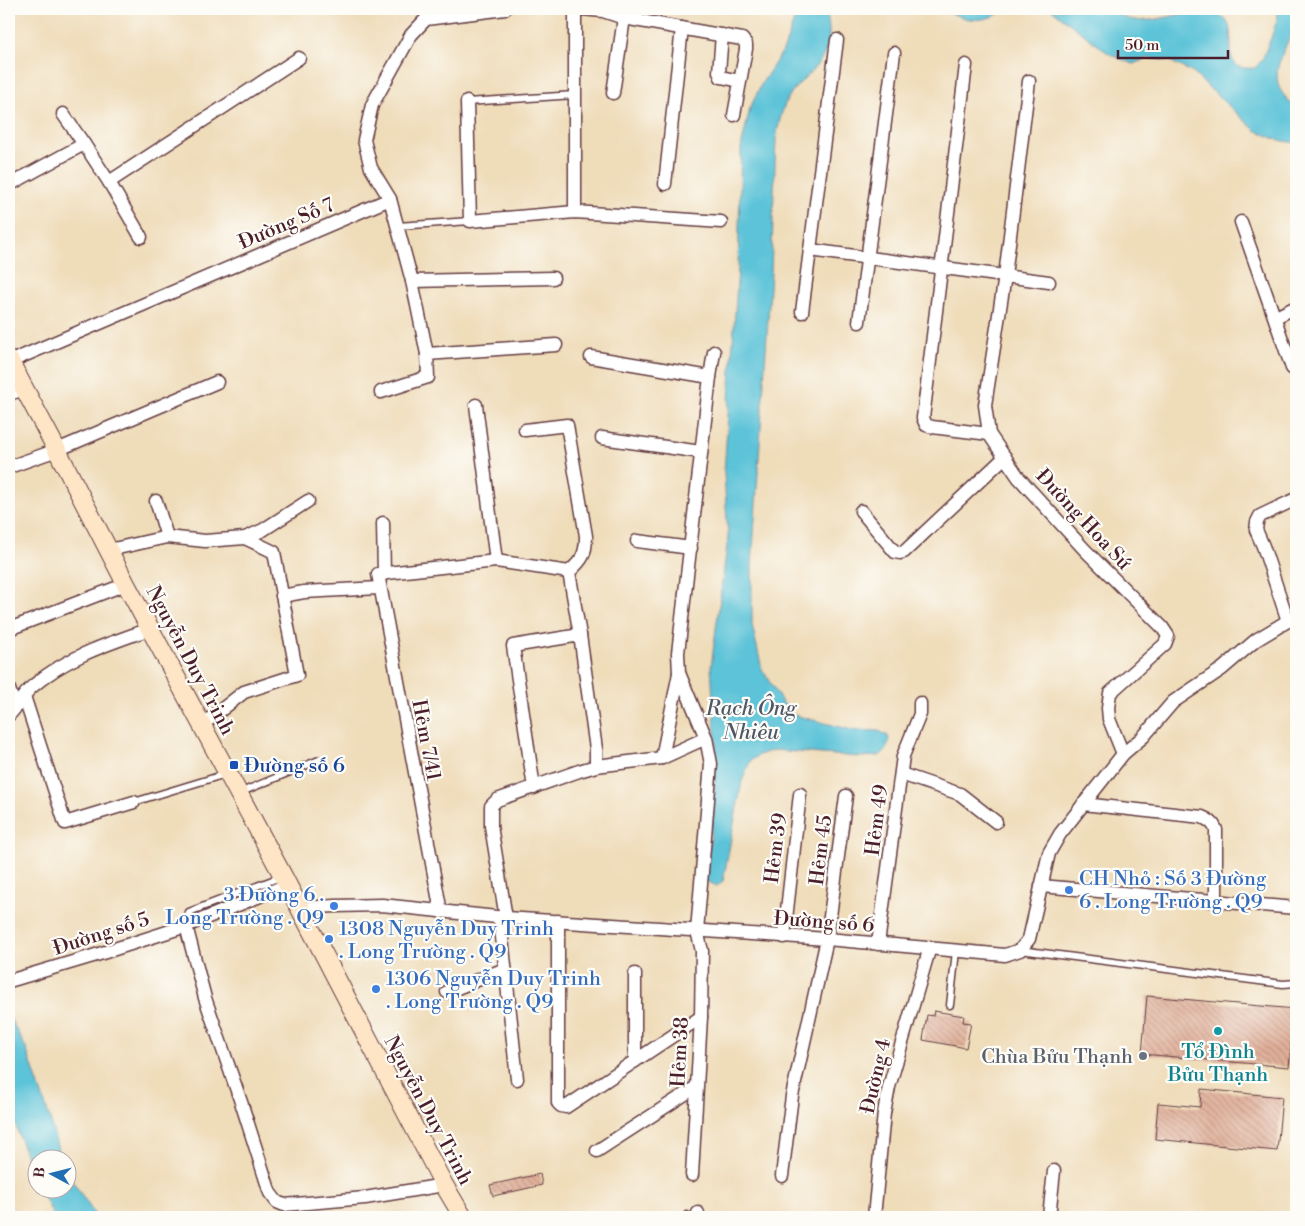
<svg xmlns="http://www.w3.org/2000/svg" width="1305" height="1226" viewBox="0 0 1305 1226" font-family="'Libre Bodoni',serif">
  <defs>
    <pattern id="building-back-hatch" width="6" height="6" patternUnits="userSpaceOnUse" patternTransform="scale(1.25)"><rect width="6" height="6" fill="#e1b09a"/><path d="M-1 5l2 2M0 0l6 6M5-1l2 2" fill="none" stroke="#b88f7e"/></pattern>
  </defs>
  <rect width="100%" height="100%" fill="#fdfcf7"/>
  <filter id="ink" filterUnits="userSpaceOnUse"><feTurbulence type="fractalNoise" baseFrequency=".02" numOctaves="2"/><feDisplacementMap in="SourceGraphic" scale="10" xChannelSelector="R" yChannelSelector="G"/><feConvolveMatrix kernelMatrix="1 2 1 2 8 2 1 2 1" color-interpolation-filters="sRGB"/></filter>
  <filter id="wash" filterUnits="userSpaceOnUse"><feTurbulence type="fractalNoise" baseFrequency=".0096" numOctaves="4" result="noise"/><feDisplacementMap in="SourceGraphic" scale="20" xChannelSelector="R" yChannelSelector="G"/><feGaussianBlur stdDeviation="1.12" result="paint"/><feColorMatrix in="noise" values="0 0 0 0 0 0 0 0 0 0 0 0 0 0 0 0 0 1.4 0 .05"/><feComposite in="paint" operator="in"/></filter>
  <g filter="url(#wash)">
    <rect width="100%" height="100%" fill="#efdcb9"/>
    <g fill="#5bc3d8" stroke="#527182">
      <path d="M 798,9 L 826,9 C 830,27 832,45 820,61 C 812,73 799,82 791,93 C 782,106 779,123 776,138 L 771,273 L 752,565 L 752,625 L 762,669 L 782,702 L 794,715 L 852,730 L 879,731 L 888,736 L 889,742 L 885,751 L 879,756 L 859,757 L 774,750 L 759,755 L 750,761 L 742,781 L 723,881 L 717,886 L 706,881 L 713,813 L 716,747 L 711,667 L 728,538 L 724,473 L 738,269 L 741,148 L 750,108 L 762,83 L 784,49 Z"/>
      <path d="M 943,9 L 1007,9 C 983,24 968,22 943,9 Z"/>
      <path d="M 1051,9 L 1113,9 C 1137,36 1183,6 1213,12 C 1217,13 1222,17 1226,20 C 1228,23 1230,27 1230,31 C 1233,51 1224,71 1255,68 L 1262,60 L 1271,38 L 1277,20 L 1276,9 L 1295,9 C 1298,36 1272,58 1278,84 C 1280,93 1290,102 1296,109 L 1296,143 L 1278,140 L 1255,130 L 1193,73 L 1170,61 L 1148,58 L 1133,64 L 1123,60 L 1108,53 Z"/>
      <polygon points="9,1016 26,1048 50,1119 60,1158 38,1158 37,1182 25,1153 9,1106"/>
      <polygon points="68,1174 93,1212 97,1217 54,1217 40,1189 68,1188"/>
    </g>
    <g id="blocks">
      <g fill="url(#building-back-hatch)">
        <polygon points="1147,996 1295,1009 1289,1067 1142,1054"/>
        <polygon points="934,1011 964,1016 963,1022 971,1023 966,1048 923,1040 927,1015 933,1016"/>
        <polygon points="1201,1089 1282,1097 1277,1151 1155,1139 1158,1103 1200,1107"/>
        <polygon points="540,1174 542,1185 493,1196 490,1185"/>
      </g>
    </g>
  </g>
  <g filter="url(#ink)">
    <use href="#blocks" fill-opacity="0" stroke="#633b40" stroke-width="1"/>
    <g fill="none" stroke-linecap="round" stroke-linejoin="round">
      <g stroke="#633b40" stroke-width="9">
        <g id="service">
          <polyline points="467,102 575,95"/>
          <polyline points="398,226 470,221"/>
          <polyline points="239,793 319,760"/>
          <polyline points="134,802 226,774"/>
          <polyline points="189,925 187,918 189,912 283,876"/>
          <polyline points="1020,950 1283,984 1296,983"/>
          <polyline points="950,1005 956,951"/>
          <polyline points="687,1217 687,1215"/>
        </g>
      </g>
      <g stroke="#633b40" stroke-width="15">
        <g id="minor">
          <polyline points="575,9 575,212"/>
          <polyline points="582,9 603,11 624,18 742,39 746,44 746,49 734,115"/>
          <polyline points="722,35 719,72 721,77 740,81"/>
          <polyline points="966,65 923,418 926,425 932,427 989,434"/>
          <polyline points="1029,81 1005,276 985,405 989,434 1019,478 1085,550 1162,627 1168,636 1165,644 1110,693 1108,708 1109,719 1123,754"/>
          <polyline points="613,93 624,18"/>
          <polyline points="467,102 470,221 575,212 721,222"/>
          <polyline points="63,114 84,144"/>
          <polyline points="109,182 299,58"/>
          <polyline points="665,184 682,28"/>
          <polyline points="9,185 84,144 109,182 141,237"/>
          <polyline points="390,199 412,281 427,354"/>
          <polyline points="1241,222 1292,368 1296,371"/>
          <polyline points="810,250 1049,282"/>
          <polyline points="412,281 553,278"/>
          <polyline points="802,312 837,40"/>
          <polyline points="1276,317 1296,307"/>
          <polyline points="859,322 894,53"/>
          <polyline points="591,357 710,377"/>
          <polyline points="9,362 390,199 371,168 364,140 372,105 411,35 426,19 505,9"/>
          <polyline points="381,392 428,377 427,354 556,345"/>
          <polyline points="9,394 24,389"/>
          <polyline points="476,405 496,561 569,572"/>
          <polyline points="602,438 701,452"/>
          <polyline points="9,467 57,450 217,382"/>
          <polyline points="156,501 167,537"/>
          <polyline points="861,511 895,552 900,553 904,552 1005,457"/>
          <polyline points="383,523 384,574"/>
          <polyline points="637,541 691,548"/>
          <polyline points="109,550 167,537 205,541 245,538 263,530 308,501"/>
          <polyline points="282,596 304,592 379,588"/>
          <polyline points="1288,621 1263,546 1256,530 1257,522 1260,516 1296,499"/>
          <polyline points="9,629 126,584"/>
          <polyline points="679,673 662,758 706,738"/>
          <polyline points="9,689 15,708"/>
          <polyline points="24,696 65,823 134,802"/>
          <path d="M 9,715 C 18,706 23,694 33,686 C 66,657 110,643 150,629"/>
          <polyline points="202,725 244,692 297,675 274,552 245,538"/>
          <polyline points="596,766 662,758"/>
          <polyline points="901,774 960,794 996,822"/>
          <polyline points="534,788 513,646 580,635"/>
          <path d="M 1083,804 L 1202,817 C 1209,820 1214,823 1216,830 L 1216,900"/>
          <polyline points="1041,886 1296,908"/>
          <polyline points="300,908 335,906 382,905 506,918 827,939 1005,955 1020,950 1029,939 1049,853 1060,834 1123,754 1143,737 1173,702 1222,669 1256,640 1296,616"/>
          <polyline points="441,912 378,574 496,561"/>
          <polyline points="500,918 517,1079"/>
          <path d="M 506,918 L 491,826 L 491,806 L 497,800 L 579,771 L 596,766 L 596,749 L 580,635 L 569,572 C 582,560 586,555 586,536 L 567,425 L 525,430"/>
          <polyline points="558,921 558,1103 561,1106 566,1107 701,1017"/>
          <polyline points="186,926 205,998 242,1105 270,1193 277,1202 284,1205 365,1198 444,1185"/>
          <polyline points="784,937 800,794"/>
          <polyline points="878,944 903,756 920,714 920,703"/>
          <polyline points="635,974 635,1061"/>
          <polyline points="9,981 93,956 186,926 287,885"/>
          <polyline points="447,992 505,969"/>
          <polyline points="597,1151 696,1087"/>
          <polyline points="692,1175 701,1017 702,951 697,931 711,764 706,738 679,673 678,653 710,377 714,352"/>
          <polyline points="782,1176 792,1096 827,939 846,796"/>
          <polyline points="698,1217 698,1213"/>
          <polyline points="874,1217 884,1113 889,1087 930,947"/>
          <polyline points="1049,1217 1054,1171"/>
        </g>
      </g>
      <g stroke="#633b40" stroke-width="20">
        <polyline id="secondary" points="9,360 57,450 126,584 283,876 444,1185 463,1217"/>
      </g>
      <use href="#service" stroke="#fff" stroke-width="6"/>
      <use href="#minor" stroke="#fff" stroke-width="12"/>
      <use href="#secondary" stroke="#fde5c5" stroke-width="18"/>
    </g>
  </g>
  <rect fill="#1a4fb4" stroke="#fdfcf7" stroke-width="2" x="229" y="760" width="10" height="10" rx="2.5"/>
  <g fill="#3f7fe0" stroke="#fdfcf7" stroke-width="2">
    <circle cx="1069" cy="890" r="5"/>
    <circle cx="334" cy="906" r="5"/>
    <circle cx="329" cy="939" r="5"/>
    <circle cx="376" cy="989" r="5"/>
  </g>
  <circle fill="#0f9aa8" stroke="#fdfcf7" stroke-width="2" cx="1218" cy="1031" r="5"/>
  <circle fill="#6b7280" stroke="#fdfcf7" stroke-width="2" cx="1143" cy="1056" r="5"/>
  <g text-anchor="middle" stroke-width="4.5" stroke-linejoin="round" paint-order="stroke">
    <g font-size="20" fill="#4a1f2b" stroke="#fdfcf7">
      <text transform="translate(286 223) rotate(-23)" y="7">Đường Số 7</text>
      <text transform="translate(1084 519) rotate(47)" y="7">Đường Hoa Sứ</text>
      <text transform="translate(191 660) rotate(62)" y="7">Nguyễn Duy Trinh</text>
      <text transform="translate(427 740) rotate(79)" y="7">Hẻm 7/41</text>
      <text transform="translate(876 820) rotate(-83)" y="7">Hẻm 49</text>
      <text transform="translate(775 848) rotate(-83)" y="7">Hẻm 39</text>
      <text transform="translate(820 850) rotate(-83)" y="7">Hẻm 45</text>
      <text transform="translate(824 921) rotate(4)" y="7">Đường số 6</text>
      <text transform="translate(101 933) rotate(-18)" y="7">Đường số 5</text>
      <text transform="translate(679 1052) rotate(-87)" y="7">Hẻm 38</text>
      <text transform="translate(875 1076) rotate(-77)" y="7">Đường 4</text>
      <text transform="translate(429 1110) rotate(62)" y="7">Nguyễn Duy Trinh</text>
    </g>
    <g font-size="20" fill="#164399" stroke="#fdfcf7" text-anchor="start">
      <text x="244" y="772">Đường số 6</text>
    </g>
    <g font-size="20" fill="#366cbe" stroke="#fdfcf7" text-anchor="start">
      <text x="1079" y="885">CH Nhỏ : Số 3 Đường<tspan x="1079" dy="23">6 . Long Trường . Q9</tspan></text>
      <text x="324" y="901" text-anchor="end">3 Đường 6 .<tspan x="324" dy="23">Long Trường . Q9</tspan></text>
      <text x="339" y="935">1308 Nguyễn Duy Trinh<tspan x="339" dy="23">. Long Trường . Q9</tspan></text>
      <text x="386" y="985">1306 Nguyễn Duy Trinh<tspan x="386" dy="23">. Long Trường . Q9</tspan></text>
    </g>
    <g font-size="20" fill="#0d838f" stroke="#fdfcf7">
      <text x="1218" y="1058">Tổ Đình<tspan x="1218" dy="23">Bửu Thạnh</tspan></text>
    </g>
    <g font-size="20" fill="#5b616d" stroke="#fdfcf7" text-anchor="end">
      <text x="1133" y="1063">Chùa Bửu Thạnh</text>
    </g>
    <g font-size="21" font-style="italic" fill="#505868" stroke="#fdfcf7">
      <text x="751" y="715">Rạch Ông<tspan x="751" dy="24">Nhiêu</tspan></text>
    </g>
  </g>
  <rect width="1305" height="1226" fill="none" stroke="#fdfcf7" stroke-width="30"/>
  <g transform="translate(52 1174) rotate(277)"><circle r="24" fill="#fdfcf7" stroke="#b5a4a5"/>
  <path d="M0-4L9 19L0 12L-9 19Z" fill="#1f6fb2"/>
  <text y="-8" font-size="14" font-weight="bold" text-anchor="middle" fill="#4a1f2b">B</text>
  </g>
  <path d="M1118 50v8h110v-8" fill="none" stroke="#4a1f2b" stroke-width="2.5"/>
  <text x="1125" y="50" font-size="15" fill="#4a1f2b" stroke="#fdfcf7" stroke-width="4" paint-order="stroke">50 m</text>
</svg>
